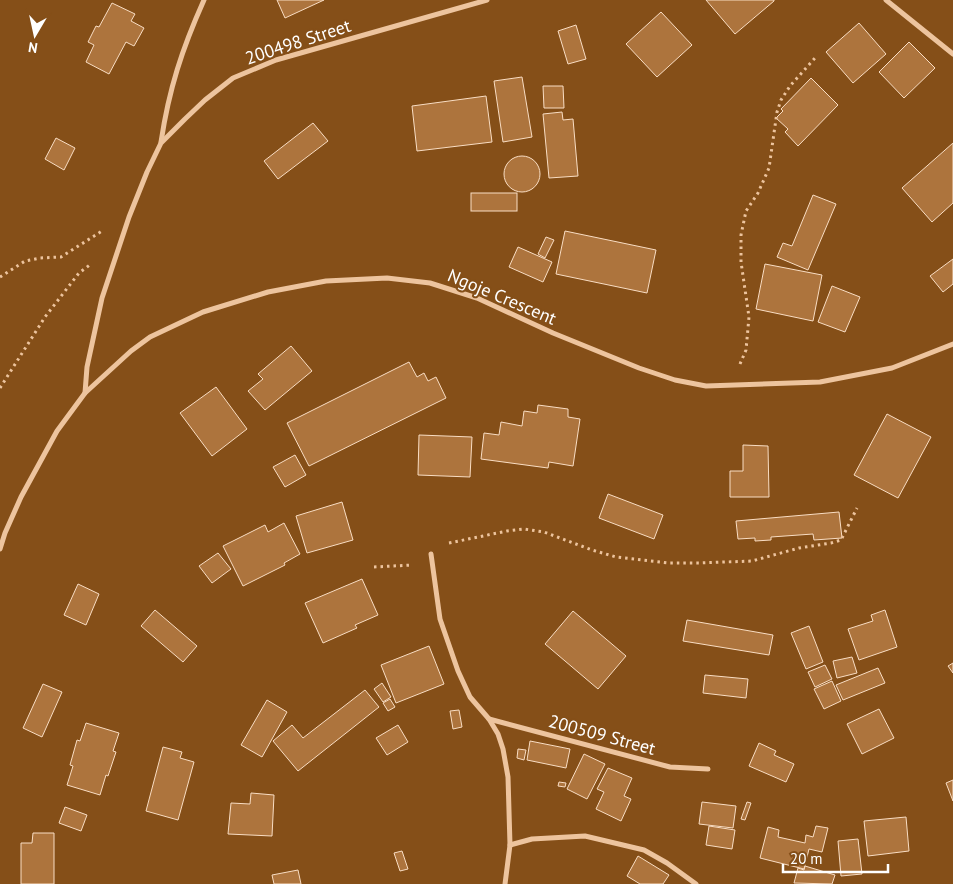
<svg xmlns="http://www.w3.org/2000/svg" width="953" height="884" viewBox="0 0 953 884" font-family="'PT Sans',sans-serif">
  <rect width="100%" height="100%" fill="#854f18"/>
  <g fill="#ad743d" stroke="#f9ddc3">
    <polygon points="277,0 324,0 285,18"/>
    <polygon points="706,0 774,0 774,1 735,34"/>
    <polygon points="112,3 135,14 131,21 144,28 134,46 126,42 109,74 86,62 94,45 88,42 96,26 99,27"/>
    <polygon points="661,12 692,45 657,77 626,44"/>
    <polygon points="859,23 886,54 853,83 826,52"/>
    <polygon points="576,25 586,59 568,64 558,31"/>
    <polygon points="909,42 935,68 904,98 879,72"/>
    <polygon points="522,77 532,137 503,142 494,81"/>
    <polygon points="811,78 838,105 798,146 785,132 788,129 776,118 783,111 781,109"/>
    <polygon points="543,86 563,86 564,108 544,108"/>
    <polygon points="486,96 492,142 417,151 412,106"/>
    <polygon points="562,112 563,120 573,119 578,176 549,178 543,114"/>
    <polygon points="313,123 328,141 278,179 264,161"/>
    <polygon points="56,138 75,148 64,170 45,159"/>
    <polygon points="953,143 953,203 932,222 902,188"/>
    <circle cx="522" cy="174" r="18"/>
    <rect x="471" y="193" width="46" height="18"/>
    <polygon points="813,195 836,204 808,270 777,257 783,243 792,246"/>
    <polygon points="565,231 656,250 647,293 556,274"/>
    <polygon points="546,237 554,240 545,258 538,254"/>
    <polygon points="518,247 552,262 543,282 509,267"/>
    <polygon points="953,259 953,284 943,292 930,276"/>
    <polygon points="765,264 822,275 813,321 756,309"/>
    <polygon points="832,286 860,297 845,332 818,322"/>
    <polygon points="291,346 312,371 265,410 248,391 263,379 258,374"/>
    <polygon points="409,362 417,377 424,373 428,381 436,377 446,398 309,466 287,423"/>
    <polygon points="216,387 247,429 212,456 180,413"/>
    <polygon points="538,405 568,409 568,417 580,419 573,466 549,462 548,468 481,459 484,433 499,435 501,422 522,426 524,411 537,413"/>
    <polygon points="887,414 931,437 898,498 854,475"/>
    <polygon points="419,435 472,437 470,477 418,475"/>
    <polygon points="743,445 768,446 769,497 730,497 730,471 743,471"/>
    <polygon points="295,455 306,475 285,487 273,467"/>
    <polygon points="608,494 663,515 654,539 599,518"/>
    <polygon points="342,502 353,540 307,553 296,516"/>
    <polygon points="839,512 842,538 814,540 813,534 771,537 771,540 755,541 755,538 738,539 736,521"/>
    <polygon points="284,523 300,554 284,563 285,565 243,586 223,546 265,525 268,532"/>
    <polygon points="218,553 231,569 212,583 199,566"/>
    <polygon points="362,579 378,615 355,625 357,628 323,643 305,603"/>
    <polygon points="78,584 99,594 86,625 64,615"/>
    <polygon points="155,610 197,646 183,662 141,626"/>
    <polygon points="885,610 897,647 859,660 848,629 873,621 871,615"/>
    <polygon points="573,611 626,656 598,689 545,644"/>
    <polygon points="687,620 773,635 769,655 683,641"/>
    <polygon points="809,626 823,662 806,669 791,633"/>
    <polygon points="429,646 444,684 396,703 381,665"/>
    <polygon points="852,657 857,673 837,678 833,661"/>
    <polygon points="953,663 953,673 948,666"/>
    <polygon points="825,665 832,679 815,687 808,672"/>
    <polygon points="878,668 885,683 843,700 836,685"/>
    <polygon points="705,675 748,679 746,698 703,693"/>
    <polygon points="832,681 841,701 824,709 814,689"/>
    <polygon points="382,683 391,697 383,702 374,689"/>
    <polygon points="43,684 62,692 42,737 23,728"/>
    <polygon points="365,690 379,707 298,771 273,741 292,725 303,738"/>
    <polygon points="390,699 395,707 388,711 383,703"/>
    <polygon points="267,700 287,712 262,757 241,745"/>
    <polygon points="879,709 894,738 862,754 847,724"/>
    <polygon points="459,710 462,727 453,729 450,711"/>
    <polygon points="86,723 119,733 113,751 116,752 108,776 106,775 100,795 67,785 73,766 70,765 77,740 80,741"/>
    <polygon points="398,725 408,742 387,755 376,738"/>
    <polygon points="530,741 570,749 566,768 527,760"/>
    <polygon points="759,743 776,751 774,755 794,764 786,782 749,766"/>
    <polygon points="163,747 182,752 180,758 194,762 178,820 146,811"/>
    <polygon points="518,749 526,750 524,760 517,758"/>
    <polygon points="584,754 605,764 587,799 567,789"/>
    <polygon points="608,768 632,778 624,796 631,799 621,821 596,809 604,792 597,789"/>
    <polygon points="953,780 953,801 946,783"/>
    <polygon points="559,782 566,783 565,787 558,786"/>
    <polygon points="251,793 274,795 272,836 228,834 231,803 250,804"/>
    <polygon points="702,802 736,806 733,828 699,824"/>
    <polygon points="747,802 751,803 745,820 741,819"/>
    <polygon points="65,807 87,815 81,831 59,823"/>
    <polygon points="906,817 909,851 868,856 864,821"/>
    <polygon points="709,826 735,830 732,849 706,845"/>
    <polygon points="816,826 828,828 822,852 809,849 804,869 760,858 768,827 779,830 778,837 805,843 806,835 813,837"/>
    <polygon points="33,833 54,833 54,884 21,884 21,843 32,843"/>
    <polygon points="858,839 862,874 841,876 838,841"/>
    <polygon points="402,851 408,869 400,871 394,853"/>
    <polygon points="638,856 669,875 663,884 640,884 627,876"/>
    <polygon points="805,866 835,875 832,884 794,883 798,868 804,870"/>
    <polygon points="298,870 301,884 274,884 272,875"/>
  </g>
  <g fill="none" stroke-linecap="round" stroke-linejoin="round">
    <g stroke="#edc49e" stroke-width="3" stroke-dasharray="2.5 4" stroke-linecap="butt">
      <polyline points="0,277 25,261 40,258 61,257 102,231"/>
      <polyline points="740,364 746,350 749,317 741,262 741,235 746,211 758,193 769,168 777,112 781,100 790,86 815,58"/>
      <polyline points="0,388 45,317 79,273 91,264"/>
      <polyline points="449,543 507,531 524,529 544,532 592,550 616,557 669,563 699,563 752,561 799,548 831,543 841,540 857,508"/>
      <polyline points="374,567 412,565"/>
    </g>
    <g stroke="#edc49e" stroke-width="5">
      <polyline points="886,0 953,54"/>
      <path d="M 161,142 C 169,89 182,49 204,0"/>
      <polyline points="85,393 87,367 102,298 129,217 147,172 161,143 185,119 205,100 233,78 276,60 487,0"/>
      <polyline points="0,549 5,533 21,497 57,431 85,393 131,351 150,337 203,312 268,292 326,281 387,278 430,283 477,298 553,333 639,368 675,380 706,386 820,382 892,368 953,344"/>
      <polyline points="431,554 440,619 458,671 470,697 489,719 498,734 503,749 508,777 510,845 505,884"/>
      <polyline points="489,719 670,767 708,769"/>
      <polyline points="510,845 532,839 585,836 644,850 667,863 696,884"/>
    </g>
  </g>
  <g text-anchor="middle" stroke-width="4" stroke-linejoin="round" paint-order="stroke">
    <g font-size="18" fill="#fff" stroke="#854f18">
      <text transform="translate(298 42) rotate(-18)" y="6">200498 Street</text>
      <text transform="translate(502 297) rotate(23)" y="6">Ngoje Crescent</text>
      <text transform="translate(602 735) rotate(15)" y="6">200509 Street</text>
    </g>
  </g>
  <g transform="translate(35 35) rotate(189)" stroke="#854f18" stroke-width="4" paint-order="stroke">
  <path d="M0-4L9 19L0 12L-9 19Z" fill="#ffffff"/>
  <text y="-8" font-size="14" font-weight="bold" text-anchor="middle" fill="#ffffff">N</text>
  </g>
  <path d="M783 864v8h105v-8" fill="none" stroke="#ffffff" stroke-width="2.5"/>
  <text x="790" y="864" font-size="15" fill="#ffffff" stroke="#854f18" stroke-width="4" paint-order="stroke">20 m</text>
</svg>
